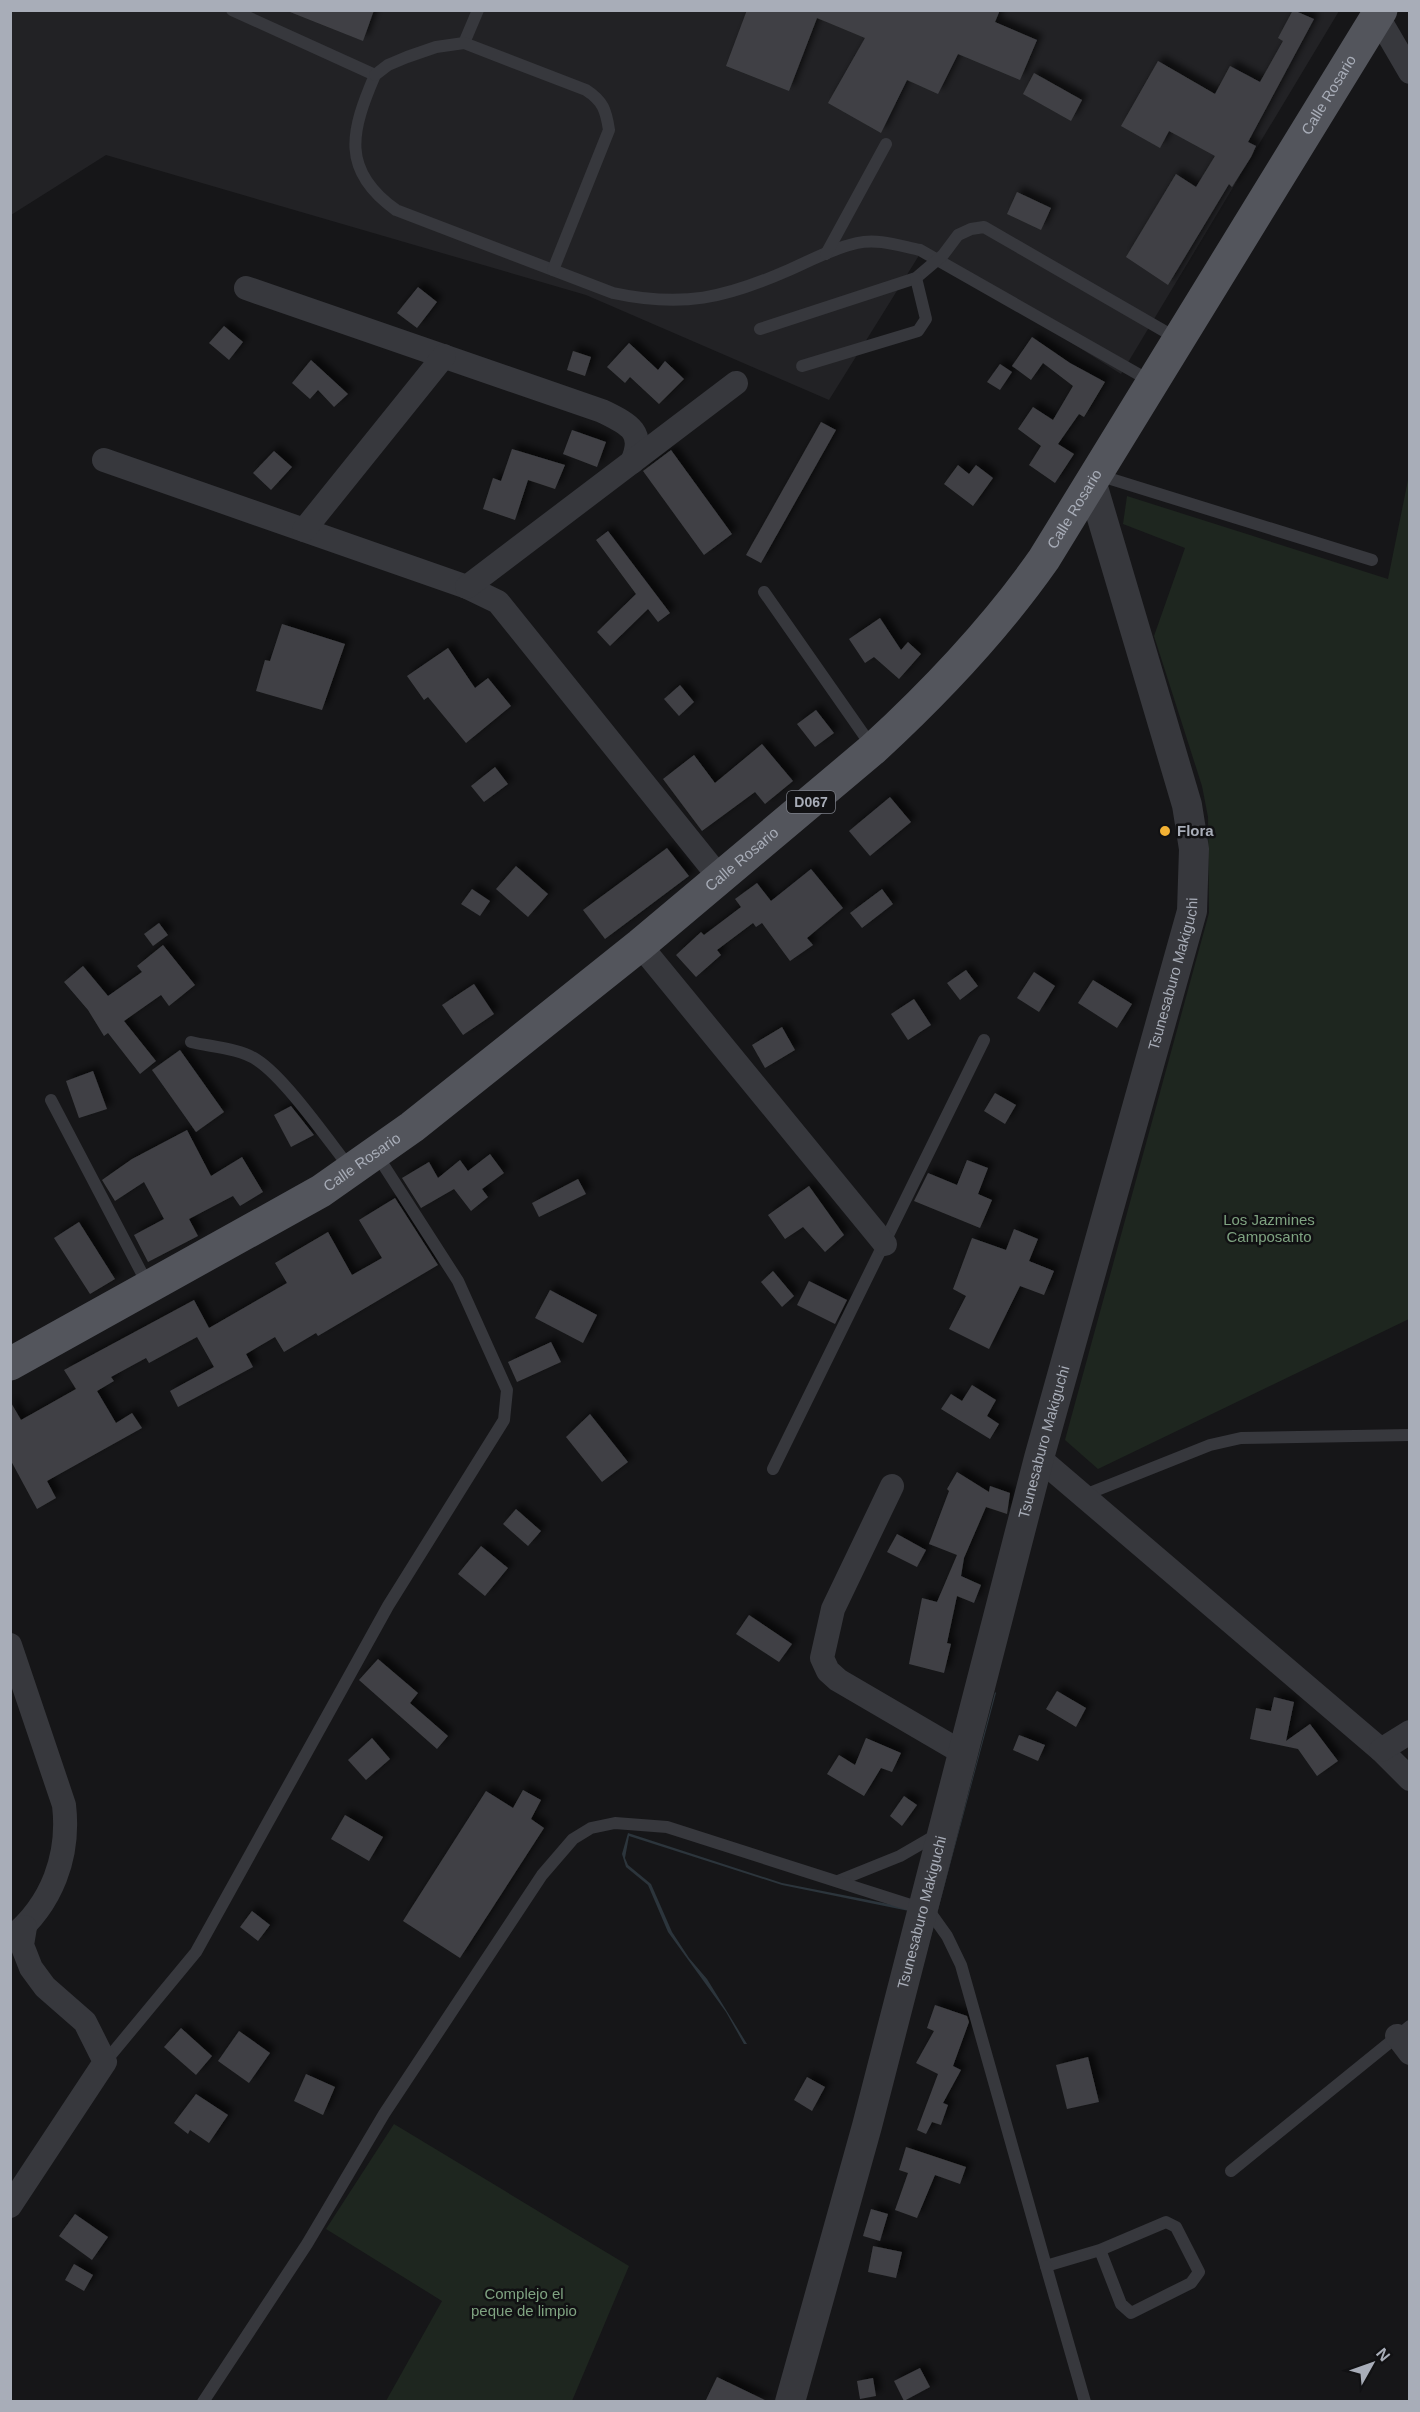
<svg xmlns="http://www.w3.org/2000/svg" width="1420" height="2412" viewBox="0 0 1420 2412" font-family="Helvetica,sans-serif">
  <defs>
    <filter id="shadow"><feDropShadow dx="5.5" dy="-5.5" stdDeviation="3" flood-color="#0009"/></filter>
  </defs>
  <rect width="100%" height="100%" fill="#161618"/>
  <polygon fill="#222225" points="11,11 1339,11 1121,374 923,249 829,400 586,295 106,155 11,215"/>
  <g fill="#1e261f">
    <polygon points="1409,475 1409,1319 1098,1469 1065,1440 1209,913 1208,817 1202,786 1154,636 1185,548 1123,524 1127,496 1388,579"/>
    <polygon points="394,2124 629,2266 572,2401 386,2401 442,2301 326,2229"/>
  </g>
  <g fill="#2c353c">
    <polygon points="995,1692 996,1693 912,2007"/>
    <polygon points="628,1833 782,1883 909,1908 909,1911 782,1885 629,1836 625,1858 628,1865 651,1884 672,1932 689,1958 707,1979 747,2044 744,2044 726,2012 668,1932 648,1885 626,1867 622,1854"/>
  </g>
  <g fill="#404145" filter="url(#shadow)">
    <polygon points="285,10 374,10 363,41"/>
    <polygon points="747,10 1000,10 995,22 1037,40 1020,80 958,54 938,94 907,80 881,133 828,103 865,38 817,18 789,91 726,66"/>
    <polygon points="1293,10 1314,19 1248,142 1256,146 1251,157 1232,187 1229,184 1168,285 1126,257 1176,174 1196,187 1215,156 1169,131 1160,148 1121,126 1158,61 1215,94 1230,66 1260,82 1283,41 1278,38"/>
    <polygon points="1034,73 1082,100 1071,121 1023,94"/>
    <polygon points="1017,192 1051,208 1041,230 1007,214"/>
    <polygon points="418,287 437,302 417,328 397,313"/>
    <polygon points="224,326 243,342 229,360 209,343"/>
    <polygon points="1032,337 1070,363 1105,382 1084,417 1079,414 1058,444 1074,454 1055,483 1029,465 1041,446 1018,429 1033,407 1053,420 1073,386 1043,363 1031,380 1012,366"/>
    <polygon points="629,343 658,370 665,361 684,379 659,404 630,377 625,383 607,367"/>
    <polygon points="573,351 591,357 585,376 567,370"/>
    <polygon points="311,360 348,394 334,407 318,390 310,399 292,383"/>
    <polygon points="1000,364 1012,372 1000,390 987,382"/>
    <polygon points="821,422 836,430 761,563 746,555"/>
    <polygon points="572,430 606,442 597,467 563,454"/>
    <polygon points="512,449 565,465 555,489 528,480 515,520 483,509 493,478 501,481"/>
    <polygon points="671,450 732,534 704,555 643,471"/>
    <polygon points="274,451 292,467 271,490 253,473"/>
    <polygon points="958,465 969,474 976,465 993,478 973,506 944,484"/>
    <polygon points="608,531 670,613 658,622 648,609 610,646 597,632 636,594 596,540"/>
    <polygon points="880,618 901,650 908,642 921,654 899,679 874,657 865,663 849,639"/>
    <polygon points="282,624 345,644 322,710 256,691 265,660 270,661"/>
    <polygon points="448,648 475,688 488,678 511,706 466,743 428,697 424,700 407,676"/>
    <polygon points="680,685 694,702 679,716 664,699"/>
    <polygon points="816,710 834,733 815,747 797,724"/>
    <polygon points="762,744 793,781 765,804 755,792 702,831 663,779 694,755 715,783"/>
    <polygon points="495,767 508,784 484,802 471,786"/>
    <polygon points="890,797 911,822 870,856 849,831"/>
    <polygon points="667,848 689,876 605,939 583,910"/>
    <polygon points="516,866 548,894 528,917 496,889"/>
    <polygon points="811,869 843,908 807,938 813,945 790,961 762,923 756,927 753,923 717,950 721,955 696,977 676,955 701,932 704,935 741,907 735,899 757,883 771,901"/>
    <polygon points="472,889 490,901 480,916 461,904"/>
    <polygon points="882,889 893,904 862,928 850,913"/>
    <polygon points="159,923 168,935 153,946 144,934"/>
    <polygon points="163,945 195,985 169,1006 161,995 124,1021 156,1061 140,1074 108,1033 104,1036 88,1010 64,982 83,966 108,996 142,972 137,966"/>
    <polygon points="966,970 978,986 960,1000 947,983"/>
    <polygon points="1034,972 1055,986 1039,1012 1017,998"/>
    <polygon points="1093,980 1132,1004 1117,1028 1078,1003"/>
    <polygon points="474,984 494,1014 463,1035 442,1005"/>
    <polygon points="914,999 931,1025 908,1040 891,1014"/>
    <polygon points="782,1027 795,1050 765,1068 752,1045"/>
    <polygon points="180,1050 224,1112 196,1132 152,1070"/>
    <polygon points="93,1071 107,1109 79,1118 66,1081"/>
    <polygon points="995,1093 1016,1105 1005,1124 984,1111"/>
    <polygon points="291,1106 314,1135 291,1147 274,1115"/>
    <polygon points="187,1130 211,1176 242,1157 263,1192 240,1206 233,1196 189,1219 198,1236 148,1262 134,1235 164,1219 144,1182 115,1201 102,1180 132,1159"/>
    <polygon points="490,1154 504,1173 482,1189 488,1197 471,1211 454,1189 421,1208 402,1178 429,1162 438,1178 460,1160 468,1171"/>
    <polygon points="967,1160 988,1168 978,1194 992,1200 980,1228 914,1201 928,1173 957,1185"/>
    <polygon points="578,1179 586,1194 539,1217 532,1203"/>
    <polygon points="809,1186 844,1235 825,1252 803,1227 785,1239 768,1215"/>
    <polygon points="395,1198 438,1265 318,1336 316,1333 284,1352 275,1337 246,1354 253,1367 178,1407 170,1391 214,1367 197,1337 149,1363 146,1358 111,1377 114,1381 97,1391 116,1423 132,1413 142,1428 47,1481 56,1498 37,1509 10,1459 10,1401 21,1420 76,1389 64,1370 194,1300 209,1328 287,1283 275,1263 328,1232 352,1275 382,1258 359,1220"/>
    <polygon points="79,1222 115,1279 90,1294 54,1238"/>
    <polygon points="1014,1229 1038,1239 1029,1261 1054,1271 1044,1295 1020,1286 989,1349 949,1329 966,1296 953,1289 972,1238 1006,1250"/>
    <polygon points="773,1271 794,1296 782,1307 761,1282"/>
    <polygon points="809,1281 847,1300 835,1324 797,1305"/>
    <polygon points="550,1290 597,1315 583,1343 535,1318"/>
    <polygon points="551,1342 561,1362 517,1382 508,1362"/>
    <polygon points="972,1385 996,1400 987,1416 999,1424 990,1439 941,1409 951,1394 962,1401"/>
    <polygon points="590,1414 628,1462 602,1482 566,1437"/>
    <polygon points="957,1472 989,1492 990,1486 1010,1493 1007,1514 986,1507 964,1558 961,1576 981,1585 974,1603 957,1596 947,1643 951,1644 944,1673 909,1664 922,1598 937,1602 957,1555 929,1544 949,1491 947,1489"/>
    <polygon points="516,1509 541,1531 528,1546 503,1524"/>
    <polygon points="897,1534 926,1550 917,1567 887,1552"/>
    <polygon points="481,1546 508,1568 485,1596 458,1574"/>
    <polygon points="749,1615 792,1644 779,1662 736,1634"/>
    <polygon points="378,1659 418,1693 410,1703 448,1736 437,1749 359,1680"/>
    <polygon points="1057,1691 1086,1708 1076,1727 1046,1709"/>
    <polygon points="1274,1697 1294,1702 1286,1741 1310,1724 1338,1761 1317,1776 1298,1749 1250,1739 1256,1708 1271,1711"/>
    <polygon points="1019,1735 1045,1745 1038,1761 1013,1750"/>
    <polygon points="372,1738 390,1759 366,1780 348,1760"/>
    <polygon points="866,1738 901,1753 892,1772 881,1768 864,1796 827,1774 839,1755 855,1765"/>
    <polygon points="523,1790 541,1800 531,1819 544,1828 460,1958 403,1921 486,1791 513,1808"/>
    <polygon points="904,1796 917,1805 902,1826 890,1816"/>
    <polygon points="345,1815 383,1837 369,1861 331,1839"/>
    <polygon points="252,1911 270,1925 258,1941 240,1927"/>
    <polygon points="935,2005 967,2016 969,2022 953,2066 961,2070 943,2103 948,2105 941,2125 932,2122 926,2134 917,2130 938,2074 916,2063 934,2031 927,2028"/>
    <polygon points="181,2028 212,2056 196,2075 164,2047"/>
    <polygon points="239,2031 270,2053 249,2083 218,2061"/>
    <polygon points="1088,2057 1099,2102 1067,2109 1056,2065"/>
    <polygon points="306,2074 335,2087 323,2115 294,2101"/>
    <polygon points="807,2077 825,2087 812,2111 794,2100"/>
    <polygon points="196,2094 228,2115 209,2143 190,2130 188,2134 174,2123"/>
    <polygon points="906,2147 966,2167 960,2184 935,2175 917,2218 895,2210 908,2173 899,2170"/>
    <polygon points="871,2209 888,2214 880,2241 863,2236"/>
    <polygon points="75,2214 108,2237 92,2260 59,2236"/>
    <polygon points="873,2246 902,2252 896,2278 868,2272"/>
    <polygon points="74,2264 93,2275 84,2291 65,2280"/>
    <polygon points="920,2368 930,2387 904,2401 894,2381"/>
    <polygon points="717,2377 769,2402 705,2402"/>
    <polygon points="873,2378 876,2396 860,2399 857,2381"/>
  </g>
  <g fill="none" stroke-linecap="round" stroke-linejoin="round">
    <g stroke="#37383d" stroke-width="12">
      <path d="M 232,10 L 375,75 C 351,131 340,170 396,210 L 613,293 C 683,308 725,298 789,270 C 811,260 834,248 857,243 C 878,238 900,246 920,250 L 1152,382"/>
      <polyline points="464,43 478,10"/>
      <path d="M 375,75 L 388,65 L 407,57 L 436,47 L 464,43 L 586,90 C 603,101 606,110 609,130 L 553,270"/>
      <polyline points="826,254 886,144"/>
      <polyline points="760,329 916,278 943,255 958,235 971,229 984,227 1178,339"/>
      <polyline points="802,366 918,331 926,319 916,278"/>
      <polyline points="1098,475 1372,560"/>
      <polyline points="764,592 873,748"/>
      <path d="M 191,1042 C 211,1047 239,1048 257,1060 C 285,1078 328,1140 350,1168"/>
      <polyline points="51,1100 148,1285"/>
      <polyline points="773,1469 984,1040"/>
      <polyline points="1082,1496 1210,1445 1241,1438 1410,1435"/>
      <polyline points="838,1881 900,1856 938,1834"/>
      <polyline points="927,1908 947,1936 961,1965 1046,2266 1100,2250 1166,2222 1176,2227 1199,2272 1191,2283 1131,2313 1121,2304 1100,2250"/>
      <polyline points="105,2062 196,1952 388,1606 504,1420 507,1390 458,1281 377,1155"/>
      <polyline points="1231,2171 1410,2026"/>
      <polyline points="1046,2266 1085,2402"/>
      <polyline points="203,2402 307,2244 384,2114 542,1875 573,1839 591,1828 615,1823 667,1827 923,1909"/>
    </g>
    <g stroke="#37383d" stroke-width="24">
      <polyline points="1378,17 1410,72"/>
      <path d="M 246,288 L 602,411 C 628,424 646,431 632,462"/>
      <polyline points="104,460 467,587 498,602 720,878"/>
      <polyline points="304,530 444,356"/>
      <polyline points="467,587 736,383"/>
      <polyline points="640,945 885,1244"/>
      <polyline points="1039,1458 1381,1750 1410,1779"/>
      <polyline points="892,1486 833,1609 822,1658 828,1671 838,1680 963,1753"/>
      <path d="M 10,1645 L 64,1805 C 70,1856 52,1904 12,1937"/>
      <polyline points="1381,1750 1410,1732"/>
      <polyline points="1397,2036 1410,2053"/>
      <polyline points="10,2206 105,2062 85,2022 45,1987 31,1968 22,1945 25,1927"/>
    </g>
    <path stroke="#37383d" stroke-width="30" id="s1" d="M 790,2402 L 867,2126 L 1039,1458 L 1192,911 L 1194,849 L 1187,805 L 1092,484"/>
    <path stroke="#53555c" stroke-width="33" id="s2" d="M 10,1364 L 321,1191 L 412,1127 L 640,945 L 873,749 C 936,691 995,629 1044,559 L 1381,10"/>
  </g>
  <circle fill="#f2b134" stroke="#111113" stroke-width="2" cx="1165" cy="831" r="6"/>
  <g text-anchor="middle" stroke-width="5" stroke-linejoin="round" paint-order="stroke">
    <rect fill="#111113" stroke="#7b7e86" stroke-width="1.5" x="787" y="791" width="48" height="22" rx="4.5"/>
    <g font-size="14" font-weight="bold" fill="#a8adb8">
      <text x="811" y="807">D067</text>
    </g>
    <g font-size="15" fill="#a8adb8" stroke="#111113">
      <text dy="5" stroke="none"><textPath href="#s2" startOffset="1864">Calle Rosario</textPath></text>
      <text dy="5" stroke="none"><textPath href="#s2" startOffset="1378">Calle Rosario</textPath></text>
      <text dy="5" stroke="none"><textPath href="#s2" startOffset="892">Calle Rosario</textPath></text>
      <text dy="5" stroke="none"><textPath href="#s1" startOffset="1479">Tsunesaburo Makiguchi</textPath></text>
      <text dy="5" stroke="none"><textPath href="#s2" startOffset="406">Calle Rosario</textPath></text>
      <text dy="5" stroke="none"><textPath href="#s1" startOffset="993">Tsunesaburo Makiguchi</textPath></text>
      <text dy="5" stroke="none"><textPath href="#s1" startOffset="507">Tsunesaburo Makiguchi</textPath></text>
    </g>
    <g font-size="15" font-weight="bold" fill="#a8adb8" stroke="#111113" text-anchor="start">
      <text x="1177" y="836">Flora</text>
    </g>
    <g font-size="15" fill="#7fa381" stroke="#111113">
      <text x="1269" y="1225">Los Jazmines<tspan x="1269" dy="17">Camposanto</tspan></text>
      <text x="524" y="2299">Complejo el<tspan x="524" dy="17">peque de limpio</tspan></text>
    </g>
  </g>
  <rect width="1420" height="2412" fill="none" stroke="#a8adb8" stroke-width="24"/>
  <g transform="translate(1372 2364) rotate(50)" stroke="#111113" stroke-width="4.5" paint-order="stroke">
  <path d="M0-4.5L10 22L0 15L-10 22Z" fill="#a8adb8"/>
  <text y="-9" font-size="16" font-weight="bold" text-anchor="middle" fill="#a8adb8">N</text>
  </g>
</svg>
